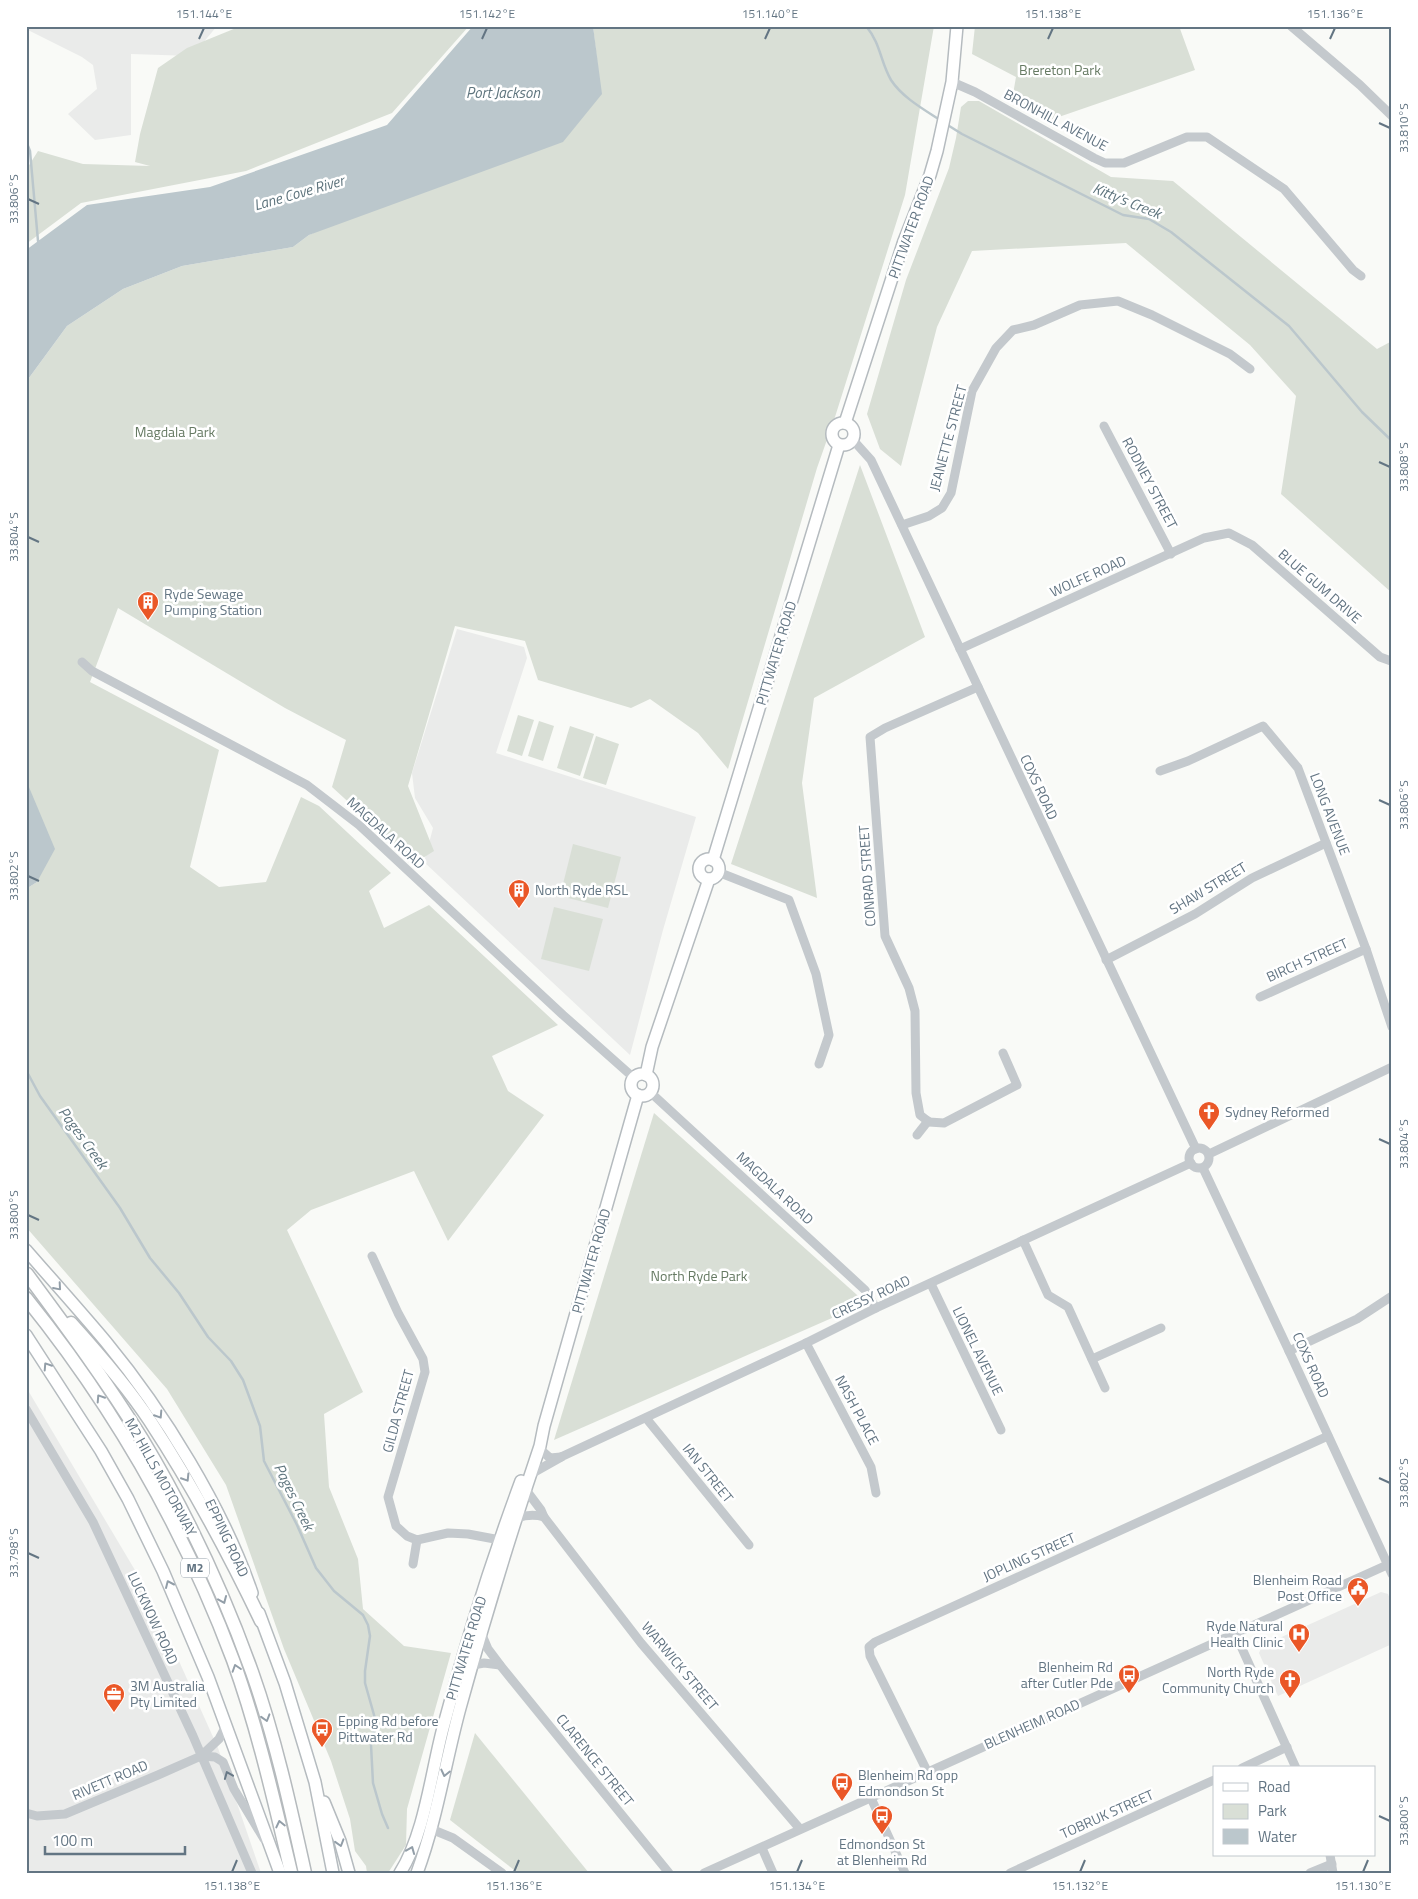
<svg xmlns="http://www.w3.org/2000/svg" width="1418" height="1899" viewBox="0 0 1418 1899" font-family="'Titillium Web',sans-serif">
  <rect width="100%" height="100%" fill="#f9faf7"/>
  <g fill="#eaebea">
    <polygon points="26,26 217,26 192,56 131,54 131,135 95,140 68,114 97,89 93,65 82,57 26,29"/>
    <polygon points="457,629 524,647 527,658 496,753 696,817 663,930 630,1055 424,862 433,828 415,798 412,773"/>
    <polygon points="26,1387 148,1592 218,1748 261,1873 26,1873"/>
    <polygon points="1381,1592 1388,1594 1392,1604 1392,1644 1278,1696 1259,1653 1262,1646"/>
  </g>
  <g fill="#d9dfd6">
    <polygon points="241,26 469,26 392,113 246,171 81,203 26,244 26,170 38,151 83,164 150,166 135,162 140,134 158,68 187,48"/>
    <polygon points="593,26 934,26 905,195 835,417 817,468 728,769 698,733 650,699 631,708 538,680 525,641 455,626 408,786 434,851 415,863 332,787 346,740 285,708 118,608 90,682 219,750 190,867 219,887 266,882 301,797 319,806 391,873 369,891 384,928 429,905 558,1025 492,1056 508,1091 544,1115 448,1241 414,1171 311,1210 287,1230 363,1392 324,1414 329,1487 358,1559 363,1609 404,1646 451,1653 407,1809 406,1845 388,1873 367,1873 366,1866 355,1851 350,1819 331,1761 284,1649 226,1485 167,1389 26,1227 26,889 37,882 30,791 26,780 26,382 67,326 123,289 182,266 293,247 309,235 593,103 601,94"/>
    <polygon points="975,26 1179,26 1195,70 1050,120 1012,100 1016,77 972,54"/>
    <polygon points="968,101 979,101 1111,177 1173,181 1377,349 1392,341 1392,593 1281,494 1296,396 1250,345 1126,243 972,251 937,327 901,466 880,449 867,414 906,280 949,168 956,138 961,107"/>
    <polygon points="860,465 925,637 814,698 802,783 817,898 731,864"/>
    <polygon points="518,715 534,720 522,756 507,751"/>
    <polygon points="539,721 554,726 543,761 528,756"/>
    <polygon points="570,726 594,734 580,776 557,768"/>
    <polygon points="596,736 619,744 606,785 583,778"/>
    <polygon points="573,844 621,857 608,908 560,896"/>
    <polygon points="554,907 603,919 589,971 541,959"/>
    <polygon points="654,1113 866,1303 554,1440"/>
    <polygon points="475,1733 589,1873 518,1873 450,1820"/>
  </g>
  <g fill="#bbc7cc">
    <polygon points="473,26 593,26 602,94 563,142 309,235 293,247 182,266 123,289 67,326 26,382 26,250 87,205 210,187 387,125"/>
    <polygon points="26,780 55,849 37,882 26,889"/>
  </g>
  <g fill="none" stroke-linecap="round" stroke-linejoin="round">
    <g stroke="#bbc7cc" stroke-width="2.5">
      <path d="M 866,26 C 881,44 880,61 891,80 C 902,97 923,109 940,120"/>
      <polyline points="946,124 962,134 1123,215 1149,219 1171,232 1289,326 1362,412 1392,441"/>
      <polyline points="26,141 30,151 38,241 41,242"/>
      <polyline points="26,1070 40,1096 120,1208 150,1258 179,1293 208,1337 231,1361 243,1380 260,1426 264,1461 297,1525 316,1568 334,1591 363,1615 368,1625 370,1636 365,1671 365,1683 376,1722 371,1745 373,1783 382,1814 388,1828"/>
    </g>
    <g stroke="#b5bbbf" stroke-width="14">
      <g id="major">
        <circle cx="843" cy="434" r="11"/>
        <polyline points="845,423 904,241 930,175 937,151 952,82 957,26"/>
        <circle cx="709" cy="869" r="10"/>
        <polyline points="713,860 839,445"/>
        <circle cx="642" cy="1085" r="11"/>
        <polyline points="646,1075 652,1047 709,879"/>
        <path d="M 26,1250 C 53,1281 80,1311 106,1342 C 163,1411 223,1508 252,1593"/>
        <polyline points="26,1335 101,1451 128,1499 163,1571 208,1677 280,1873"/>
        <polyline points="259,1613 285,1683 315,1782 333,1873"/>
        <polyline points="324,1802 340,1841 349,1873"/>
        <path d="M 400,1873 C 425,1833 431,1773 443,1728 C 465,1645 491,1562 521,1481"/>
        <path d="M 417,1873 C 437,1819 445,1763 460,1708 C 484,1620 511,1532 540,1446 L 544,1426 L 638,1095"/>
      </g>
    </g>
    <g stroke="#b5babd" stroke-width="15">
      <g id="highway">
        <path d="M 27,1274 C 67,1328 107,1382 142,1439 C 186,1512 223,1591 252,1672 C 275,1737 290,1805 305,1873"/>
        <path d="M 26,1298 C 114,1407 184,1529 233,1660 C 258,1729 274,1801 291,1872"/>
        <path d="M 71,1323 C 99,1354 127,1386 150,1421 C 192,1485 228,1552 261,1621"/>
      </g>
    </g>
    <g stroke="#c4c9cd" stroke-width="9">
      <polyline points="1291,26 1360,85 1392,116"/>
      <polyline points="952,82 975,92 1094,158 1105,163 1124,163 1187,137 1207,137 1284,189 1353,270 1361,276"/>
      <polyline points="1104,426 1171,554"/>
      <polyline points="853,440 871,460 1196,1149"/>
      <polyline points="902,525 929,516 942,508 951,493 972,391 996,348 1013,330 1034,325 1080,305 1118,301 1152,315 1230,354 1250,369"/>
      <polyline points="960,649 1204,538 1229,533 1252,545 1380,657 1391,661"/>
      <polyline points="82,662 92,671 307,785 359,825 563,1015 634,1078"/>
      <polyline points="978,687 885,728 870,737 885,936 909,988 915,1011 916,1093 920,1115 929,1122 944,1123 1017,1085 1003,1053"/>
      <polyline points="1160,771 1188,761 1263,726 1298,768 1366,949 1392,1027"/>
      <polyline points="718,872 789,900 816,974 829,1035 819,1064"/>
      <polyline points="1106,960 1195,914 1252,878 1326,843"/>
      <polyline points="1260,997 1366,949"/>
      <polyline points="650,1092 865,1290 876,1308"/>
      <polyline points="917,1135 928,1121"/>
      <circle cx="1199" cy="1158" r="10"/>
      <polyline points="1209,1154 1392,1067"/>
      <polyline points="1203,1168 1289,1351 1392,1574"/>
      <polyline points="1023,1240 1048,1295 1068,1307 1105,1388"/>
      <polyline points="372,1256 398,1313 423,1359 425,1372 388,1497 396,1526 407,1536 417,1540 448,1533 468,1534 500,1540"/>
      <polyline points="931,1284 1001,1430"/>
      <polyline points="806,1343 871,1467 876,1493"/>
      <polyline points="1289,1351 1357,1319 1392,1296"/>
      <polyline points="1092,1359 1161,1328"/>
      <polyline points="26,1409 93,1522 193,1736 252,1873"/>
      <polyline points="646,1418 749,1545"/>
      <polyline points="540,1446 542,1451 550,1458 561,1457"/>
      <polyline points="531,1474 563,1456 806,1343 876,1308 1191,1163"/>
      <polyline points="526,1490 541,1510 544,1517 641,1643 800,1829"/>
      <path d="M 517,1518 C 526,1515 534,1514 544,1517"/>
      <polyline points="413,1564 417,1540"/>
      <polyline points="1235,1633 1296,1768"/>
      <polyline points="482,1635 488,1649 500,1665 669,1873"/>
      <polyline points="473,1665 484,1663 500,1665"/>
      <polyline points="201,1756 215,1757 223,1762 234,1789 264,1839"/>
      <polyline points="1242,1768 1287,1747"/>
      <polyline points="927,1771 870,1656 869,1647 875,1642 1328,1436"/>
      <polyline points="871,1798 905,1873"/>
      <polyline points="26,1813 37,1816 65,1814 158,1775 201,1756 219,1739 226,1726"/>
      <polyline points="431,1829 453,1838 502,1873"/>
      <polyline points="762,1848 773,1873"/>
      <polyline points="1330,1855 1333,1873"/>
      <polyline points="704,1873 1387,1565"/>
      <polyline points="1010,1873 1214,1780"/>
      <polyline points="1310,1873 1332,1864"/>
    </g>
    <use href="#major" stroke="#fff" stroke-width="11"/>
    <use href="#highway" stroke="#fff" stroke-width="12"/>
  </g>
  <defs><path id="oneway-chevron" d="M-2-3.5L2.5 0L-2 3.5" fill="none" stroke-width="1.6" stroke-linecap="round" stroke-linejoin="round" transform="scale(1.25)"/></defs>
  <g stroke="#929ea8">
    <use href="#oneway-chevron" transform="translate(58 1287) rotate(49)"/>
    <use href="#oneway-chevron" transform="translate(47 1366) rotate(-123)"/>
    <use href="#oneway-chevron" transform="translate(100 1398) rotate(-123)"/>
    <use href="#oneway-chevron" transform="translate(159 1415) rotate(57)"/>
    <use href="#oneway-chevron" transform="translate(186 1478) rotate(58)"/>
    <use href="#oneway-chevron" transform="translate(169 1584) rotate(-114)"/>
    <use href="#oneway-chevron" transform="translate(223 1600) rotate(67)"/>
    <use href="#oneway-chevron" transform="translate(236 1668) rotate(-108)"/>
    <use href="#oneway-chevron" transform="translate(266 1718) rotate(73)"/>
    <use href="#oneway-chevron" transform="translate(445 1773) rotate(103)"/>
    <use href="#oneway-chevron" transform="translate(280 1824) rotate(-103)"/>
    <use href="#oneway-chevron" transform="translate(340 1843) rotate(73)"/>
    <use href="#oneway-chevron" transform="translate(411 1850) rotate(-68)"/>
  </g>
  <use stroke="#687987" href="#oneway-chevron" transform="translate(228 1775) rotate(-112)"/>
  <path fill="none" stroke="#637583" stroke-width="2" d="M 199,39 L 204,28M 482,39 L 487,28M 765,39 L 770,28M 1048,39 L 1053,28M 1330,39 L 1335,28M 1379,123 L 1390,128M 28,199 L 39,204M 1379,462 L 1390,467M 28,537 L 39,542M 1379,800 L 1390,805M 28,876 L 39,881M 1379,1139 L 1390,1144M 28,1215 L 39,1220M 1379,1478 L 1390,1483M 28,1553 L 39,1558M 1379,1816 L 1390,1821M 232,1872 L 237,1860M 514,1872 L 519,1860M 797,1872 L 802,1860M 1080,1872 L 1085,1860M 1363,1872 L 1368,1860"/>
  <defs>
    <g id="building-pin" transform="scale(1.125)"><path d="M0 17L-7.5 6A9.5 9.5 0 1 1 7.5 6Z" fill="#ea5727" stroke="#fff"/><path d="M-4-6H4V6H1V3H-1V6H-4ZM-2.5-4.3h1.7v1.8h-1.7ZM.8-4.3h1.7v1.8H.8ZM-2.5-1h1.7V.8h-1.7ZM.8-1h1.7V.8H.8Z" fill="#fff"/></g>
    <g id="church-pin" transform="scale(1.125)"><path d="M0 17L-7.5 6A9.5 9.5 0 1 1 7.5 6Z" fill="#ea5727" stroke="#fff"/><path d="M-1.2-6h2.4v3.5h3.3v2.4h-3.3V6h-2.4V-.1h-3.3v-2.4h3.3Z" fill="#fff"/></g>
    <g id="civic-pin" transform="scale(1.125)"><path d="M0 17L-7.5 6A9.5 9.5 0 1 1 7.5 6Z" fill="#ea5727" stroke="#fff"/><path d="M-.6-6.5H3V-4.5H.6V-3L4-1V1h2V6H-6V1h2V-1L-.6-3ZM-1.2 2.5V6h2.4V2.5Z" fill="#fff"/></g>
    <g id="hospital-pin" transform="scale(1.125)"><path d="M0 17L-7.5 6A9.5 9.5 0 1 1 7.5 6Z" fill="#ea5727" stroke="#fff"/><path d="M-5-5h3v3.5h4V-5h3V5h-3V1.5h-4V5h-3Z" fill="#fff"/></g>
    <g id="bus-pin" transform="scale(1.125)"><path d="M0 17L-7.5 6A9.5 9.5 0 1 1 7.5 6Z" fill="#ea5727" stroke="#fff"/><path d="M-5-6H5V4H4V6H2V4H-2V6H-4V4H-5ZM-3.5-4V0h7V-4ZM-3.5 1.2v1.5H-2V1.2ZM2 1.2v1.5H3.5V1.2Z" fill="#fff"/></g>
    <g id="office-pin" transform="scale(1.125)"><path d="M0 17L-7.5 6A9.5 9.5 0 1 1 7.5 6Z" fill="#ea5727" stroke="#fff"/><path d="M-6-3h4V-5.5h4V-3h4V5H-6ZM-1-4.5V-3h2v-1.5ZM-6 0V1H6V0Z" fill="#fff"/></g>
  </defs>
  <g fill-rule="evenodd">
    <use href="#building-pin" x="148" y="602"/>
    <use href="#building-pin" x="519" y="890"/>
    <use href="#church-pin" x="1209" y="1112"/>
    <use href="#civic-pin" x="1358" y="1588"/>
    <use href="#hospital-pin" x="1299" y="1634"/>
    <use href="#bus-pin" x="1129" y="1675"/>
    <use href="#church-pin" x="1290" y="1680"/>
    <use href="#office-pin" x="114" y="1694"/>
    <use href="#bus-pin" x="322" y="1729"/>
    <use href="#bus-pin" x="842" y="1783"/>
    <use href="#bus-pin" x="882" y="1816"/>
  </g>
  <g text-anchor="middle" stroke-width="5" stroke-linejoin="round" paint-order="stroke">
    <rect fill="#fff" stroke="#929ea8" stroke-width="1" x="181" y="1558.5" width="28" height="19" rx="4"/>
    <g font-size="12" font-weight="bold" fill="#637583">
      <text x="195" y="1572">M2</text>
    </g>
    <g font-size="14" fill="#667a63" stroke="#fff">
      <text x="1060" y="75">Brereton Park</text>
      <text x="175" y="437">Magdala Park</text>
      <text x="699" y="1281">North Ryde Park</text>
    </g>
    <g font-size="14" fill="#637583" stroke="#fff">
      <text transform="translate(1056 120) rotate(28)" y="5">BRONHILL AVENUE</text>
      <text transform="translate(911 227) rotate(-70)" y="5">PITTWATER ROAD</text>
      <text transform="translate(948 438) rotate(-75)" y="5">JEANETTE STREET</text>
      <text transform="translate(1150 483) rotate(62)" y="5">RODNEY STREET</text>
      <text transform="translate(1088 576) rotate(-24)" y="5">WOLFE ROAD</text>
      <text transform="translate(1320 586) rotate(41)" y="5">BLUE GUM DRIVE</text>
      <text transform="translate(776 653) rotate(-73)" y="5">PITTWATER ROAD</text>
      <text transform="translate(1039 787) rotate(65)" y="5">COXS ROAD</text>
      <text transform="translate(1330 814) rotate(69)" y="5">LONG AVENUE</text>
      <text transform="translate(386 833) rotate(42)" y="5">MAGDALA ROAD</text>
      <text transform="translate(867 876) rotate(-94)" y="5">CONRAD STREET</text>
      <text transform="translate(1208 888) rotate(-31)" y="5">SHAW STREET</text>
      <text transform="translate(1307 960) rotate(-24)" y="5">BIRCH STREET</text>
      <text transform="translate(775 1188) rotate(43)" y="5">MAGDALA ROAD</text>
      <text transform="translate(591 1261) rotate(-74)" y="5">PITTWATER ROAD</text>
      <text transform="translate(871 1297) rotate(-25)" y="5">CRESSY ROAD</text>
      <text transform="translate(978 1351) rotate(64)" y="5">LIONEL AVENUE</text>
      <text transform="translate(1311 1365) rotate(66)" y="5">COXS ROAD</text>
      <text transform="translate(857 1410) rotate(62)" y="5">NASH PLACE</text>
      <text transform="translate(398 1411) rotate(-75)" y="5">GILDA STREET</text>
      <text transform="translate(708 1473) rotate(51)" y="5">IAN STREET</text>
      <text transform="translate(161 1477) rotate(61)" y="5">M2 HILLS MOTORWAY</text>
      <text transform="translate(227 1538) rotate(65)" y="5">EPPING ROAD</text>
      <text transform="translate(1029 1557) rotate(-24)" y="5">JOPLING STREET</text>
      <text transform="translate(153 1618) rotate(65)" y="5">LUCKNOW ROAD</text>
      <text transform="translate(466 1648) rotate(-73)" y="5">PITTWATER ROAD</text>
      <text transform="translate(680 1666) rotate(50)" y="5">WARWICK STREET</text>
      <text transform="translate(1032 1724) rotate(-24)" y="5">BLENHEIM ROAD</text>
      <text transform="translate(595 1760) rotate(51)" y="5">CLARENCE STREET</text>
      <text transform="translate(110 1780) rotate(-23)" y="5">RIVETT ROAD</text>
      <text transform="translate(1107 1814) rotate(-24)" y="5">TOBRUK STREET</text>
    </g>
    <g font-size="14" fill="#637583" stroke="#fff" text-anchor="start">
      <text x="164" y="599">Ryde Sewage<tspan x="164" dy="16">Pumping Station</tspan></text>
      <text x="535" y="895">North Ryde RSL</text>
      <text x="1225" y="1117">Sydney Reformed</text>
      <text x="1342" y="1585" text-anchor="end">Blenheim Road<tspan x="1342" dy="16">Post Office</tspan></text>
      <text x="1283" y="1631" text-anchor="end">Ryde Natural<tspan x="1283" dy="16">Health Clinic</tspan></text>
      <text x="1113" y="1672" text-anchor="end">Blenheim Rd<tspan x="1113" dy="16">after Cutler Pde</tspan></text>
      <text x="1274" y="1677" text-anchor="end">North Ryde<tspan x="1274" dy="16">Community Church</tspan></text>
      <text x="130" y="1691">3M Australia<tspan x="130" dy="16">Pty Limited</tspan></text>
      <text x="338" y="1726">Epping Rd before<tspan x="338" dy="16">Pittwater Rd</tspan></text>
      <text x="858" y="1780">Blenheim Rd opp<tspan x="858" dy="16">Edmondson St</tspan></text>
      <text x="882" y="1849" text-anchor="middle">Edmondson St<tspan x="882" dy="16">at Blenheim Rd</tspan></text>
    </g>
    <g font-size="15" font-style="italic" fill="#5e747d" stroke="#fff">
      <text x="503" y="98">Port Jackson</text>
      <text transform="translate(299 193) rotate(-16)" y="5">Lane Cove River</text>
      <text transform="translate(1127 201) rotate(22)" y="5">Kitty's Creek</text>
      <text transform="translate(83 1138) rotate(54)" y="5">Pages Creek</text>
      <text transform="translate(294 1497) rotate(64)" y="5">Pages Creek</text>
    </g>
  </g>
  <rect width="1418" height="1899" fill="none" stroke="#ffffff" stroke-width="55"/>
  <rect x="1213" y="1766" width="162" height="90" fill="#ffffff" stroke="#c1c8cd"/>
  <rect x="1223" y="1783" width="25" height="8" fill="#ffffff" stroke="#c1c8cd"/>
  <text x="1258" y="1792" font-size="15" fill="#637583">Road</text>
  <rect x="1223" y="1804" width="25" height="15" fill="#d9dfd6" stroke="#c1c8cd"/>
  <text x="1258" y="1816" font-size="15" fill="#637583">Park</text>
  <rect x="1223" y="1829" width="25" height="15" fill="#bbc7cc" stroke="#c1c8cd"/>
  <text x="1258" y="1842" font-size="15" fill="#637583">Water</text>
  <path d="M45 1846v8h140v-8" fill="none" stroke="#637583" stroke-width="2.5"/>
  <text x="52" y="1846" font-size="15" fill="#637583" stroke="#ffffff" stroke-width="4" paint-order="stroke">100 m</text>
  <rect x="28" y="28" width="1362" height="1844" fill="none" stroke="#637583" stroke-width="2"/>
  <g font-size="12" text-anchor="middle" fill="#637583">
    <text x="204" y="18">151.144°E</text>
    <text x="487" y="18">151.142°E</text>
    <text x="770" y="18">151.140°E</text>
    <text x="1053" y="18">151.138°E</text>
    <text x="1335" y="18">151.136°E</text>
    <text transform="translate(1404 128) rotate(-90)" y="4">33.810°S</text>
    <text transform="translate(14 199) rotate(-90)" y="4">33.806°S</text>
    <text transform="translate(1404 467) rotate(-90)" y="4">33.808°S</text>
    <text transform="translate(14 537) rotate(-90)" y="4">33.804°S</text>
    <text transform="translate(1404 805) rotate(-90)" y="4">33.806°S</text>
    <text transform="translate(14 876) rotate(-90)" y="4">33.802°S</text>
    <text transform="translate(1404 1144) rotate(-90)" y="4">33.804°S</text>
    <text transform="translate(14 1215) rotate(-90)" y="4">33.800°S</text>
    <text transform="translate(1404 1483) rotate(-90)" y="4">33.802°S</text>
    <text transform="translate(14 1553) rotate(-90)" y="4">33.798°S</text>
    <text transform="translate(1404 1821) rotate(-90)" y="4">33.800°S</text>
    <text x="232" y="1890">151.138°E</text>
    <text x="514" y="1890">151.136°E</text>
    <text x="797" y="1890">151.134°E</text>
    <text x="1080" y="1890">151.132°E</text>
    <text x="1363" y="1890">151.130°E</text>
  </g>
</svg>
